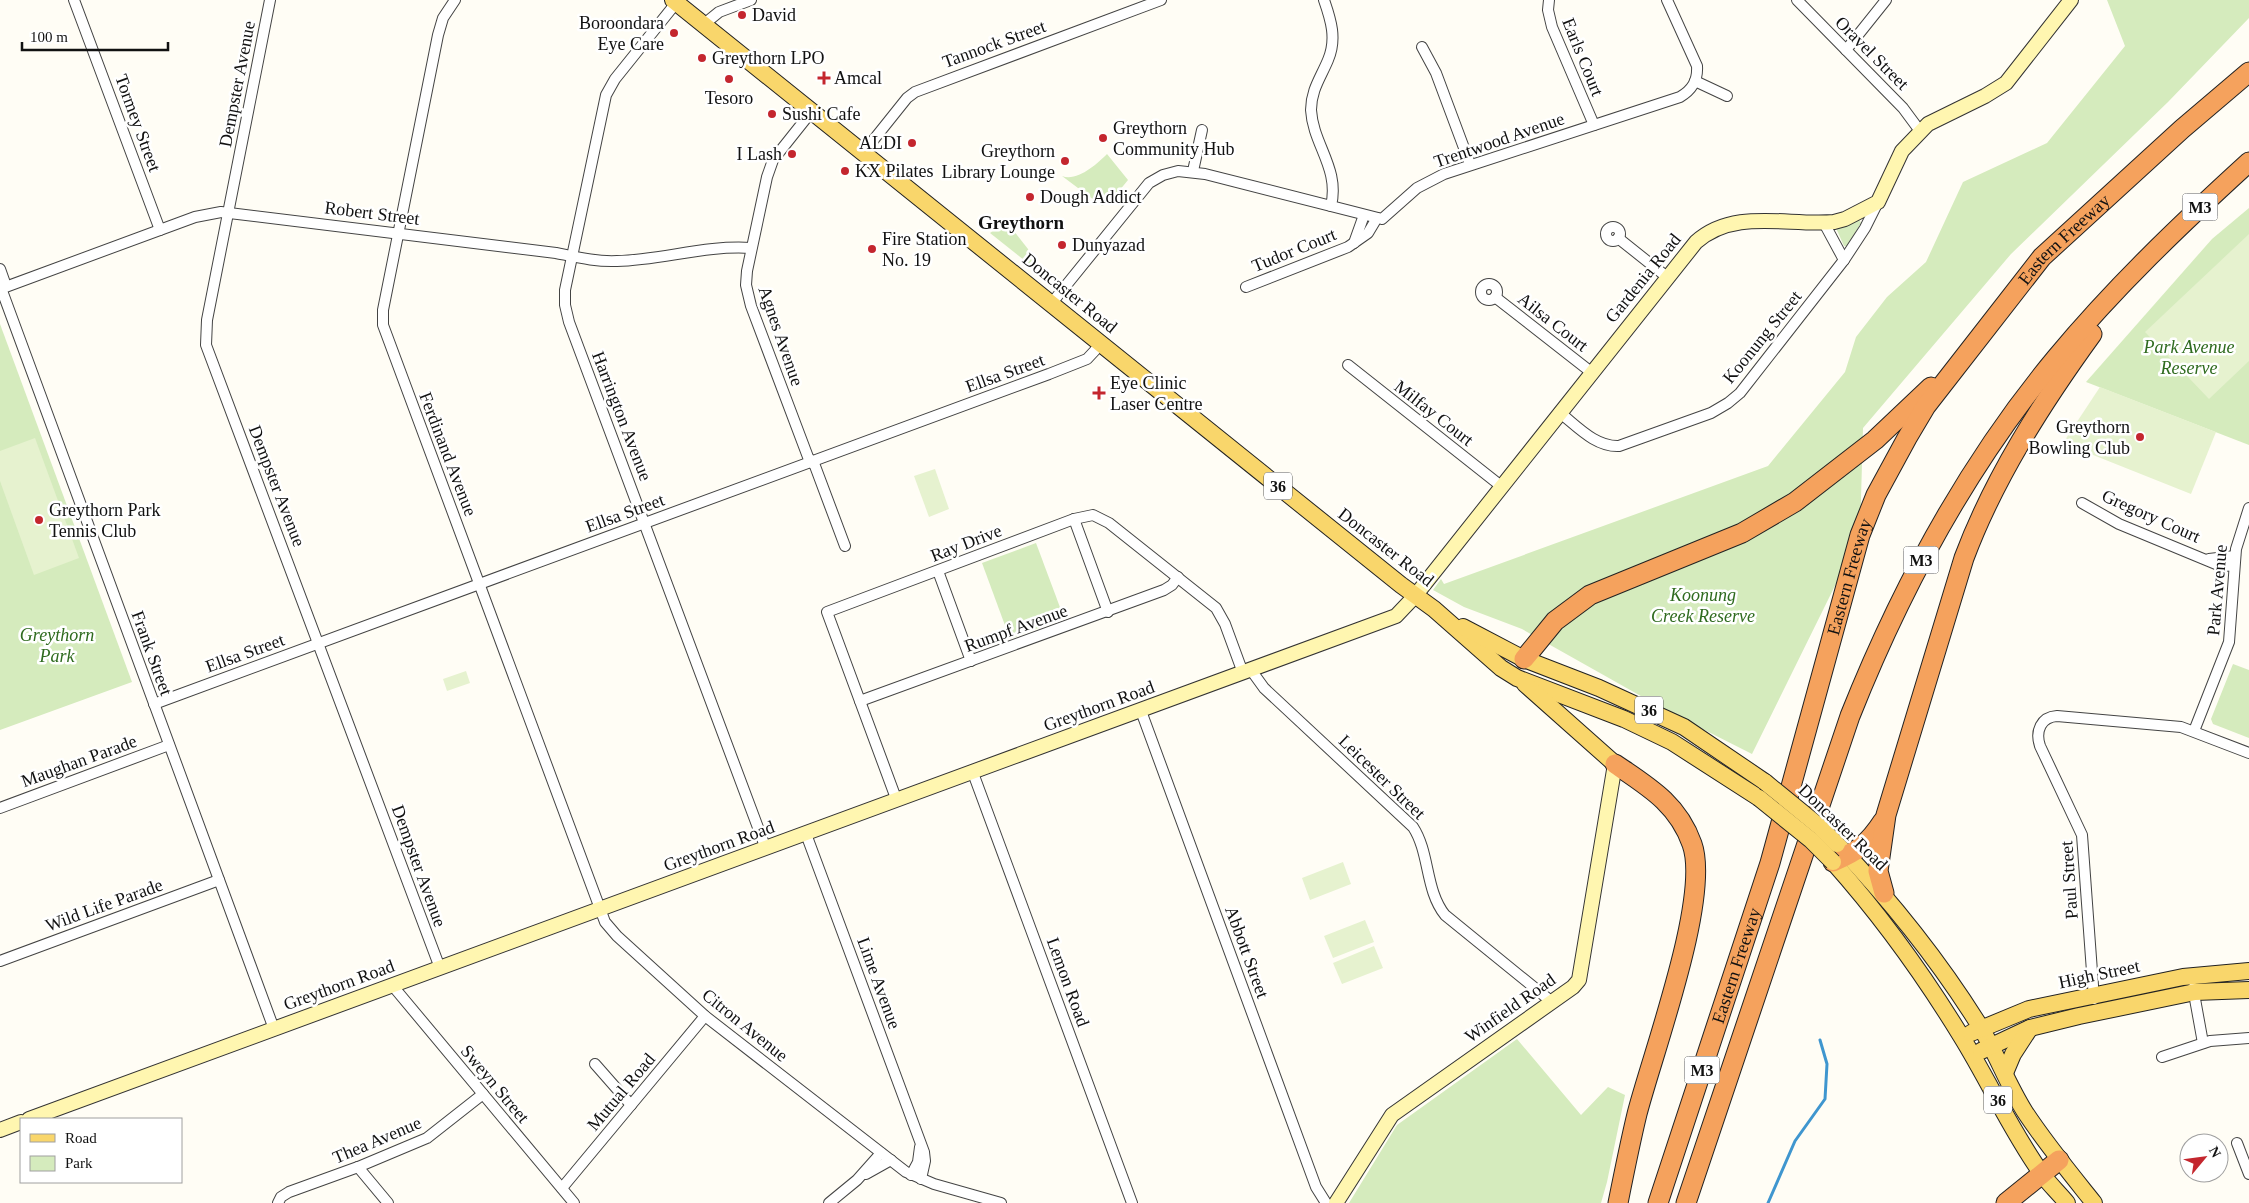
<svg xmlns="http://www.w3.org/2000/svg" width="2249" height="1203" viewBox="0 0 2249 1203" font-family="'Times New Roman',serif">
  <rect width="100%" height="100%" fill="#fffdf5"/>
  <g fill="#d5ebbd">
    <polygon points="2107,0 2249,0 2249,18 2168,102 2011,254 1863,428 1860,535 1752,754 1671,713 1522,629 1464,607 1433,590 1441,579 1444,584 1768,466 1845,372 1856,337 1887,297 1926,262 1963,182 2047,143 2125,46"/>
    <path d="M 1107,154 L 1128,180 L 1110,202 L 1102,206 L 1062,176 C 1077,182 1097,164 1107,154 Z"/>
    <polygon points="2249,208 2249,445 2086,382 2212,239"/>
    <polygon points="1859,219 1861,223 1847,246 1844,246 1836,228"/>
    <polygon points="1010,226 1028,249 1034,268 990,233 999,227"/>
    <polygon points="0,324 132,682 0,730"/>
    <polygon points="1036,543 1064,618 1010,639 982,563"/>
    <polygon points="2233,664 2249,670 2249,738 2213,724 2211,719"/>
    <polygon points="1517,1039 1581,1115 1608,1087 1625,1095 1607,1182 1601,1203 1349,1203 1397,1125"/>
  </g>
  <g fill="#e6f2cf">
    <polygon points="2249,234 2249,361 2209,399 2145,332"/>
    <polygon points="2100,387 2216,432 2191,494 2063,443"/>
    <polygon points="35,438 79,558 34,575 0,481 0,451"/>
    <polygon points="935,469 949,509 929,517 914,476"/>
    <polygon points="466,671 470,683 447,691 443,679"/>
    <polygon points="1343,862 1351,884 1310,900 1302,878"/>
    <polygon points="1365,920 1374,942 1333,958 1324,936"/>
    <polygon points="1374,946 1383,968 1342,984 1333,963"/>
  </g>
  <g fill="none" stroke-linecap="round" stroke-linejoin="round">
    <polyline stroke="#3f96cf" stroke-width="3" points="1768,1203 1795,1141 1825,1099 1827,1064 1820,1040"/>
    <g stroke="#444" stroke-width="12">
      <g id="street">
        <polyline points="74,0 160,230"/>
        <polyline points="270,0 207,320 206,345 440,968"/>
        <polyline points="455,0 443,18 438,35 383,310 383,325 605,922 617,936 705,1016 906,1172 934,1184 1001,1203"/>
        <path d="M 1324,0 C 1331,20 1337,39 1328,60 C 1321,77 1311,90 1311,110 C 1313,145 1340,168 1331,206"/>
        <polyline points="1549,0 1548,10 1552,27 1594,125"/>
        <polyline points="1797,0 1903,108 1920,131"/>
        <polyline points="676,3 615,79 606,95 565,290 565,305 569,322 766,849"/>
        <polyline points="703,25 719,12 751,0"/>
        <polyline points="1422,47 1436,73 1470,164"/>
        <polyline points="1846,50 1886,0"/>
        <polyline points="1695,81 1727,96"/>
        <polyline points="812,111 773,160 767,177 747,271 746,285 751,306 808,457 815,466 845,546"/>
        <polyline points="863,153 907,98 915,92 1161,0"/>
        <polyline points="1193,171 1202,130"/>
        <polyline points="1824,223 1844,260"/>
        <circle cx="1613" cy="234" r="7"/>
        <polyline points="1618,238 1667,277"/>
        <polyline points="1354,243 1364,215"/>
        <polyline points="0,269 6,286"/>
        <circle cx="1489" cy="292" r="8"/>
        <polyline points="1246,287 1348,247 1368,233 1377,218"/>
        <polyline points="1,288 274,1029"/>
        <path d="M 0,289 L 195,217 L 221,212 L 556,253 C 576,257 596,262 617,261 C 662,260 705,245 751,248"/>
        <polyline points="1495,297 1591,372"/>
        <path d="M 1051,304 L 1149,183 L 1163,175 L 1178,171 L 1205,174 L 1382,219 L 1417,188 L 1444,174 L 1680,97 C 1692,90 1698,81 1697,66 L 1667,0"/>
        <polyline points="1348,365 1501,486"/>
        <path d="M 1559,412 C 1577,426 1595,447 1619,446 L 1711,413 L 1728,403 L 1740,393 L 1844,260 L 1865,228 L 1878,202"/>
        <polyline points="2082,503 2119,524 2218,565 2234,566"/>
        <polyline points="1074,519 1108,612"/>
        <polyline points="2209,559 2235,556"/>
        <polyline points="938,571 971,661"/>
        <path d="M 1251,670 L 1264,688 L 1413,827 C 1430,853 1425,890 1445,915 L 1552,1002"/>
        <polyline points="860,701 1164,590 1172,585 1178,577"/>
        <polyline points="154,704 1049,374 1087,359 1101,344"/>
        <polyline points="1141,711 1316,1187 1326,1203"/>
        <polyline points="2194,731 2229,642 2236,549 2249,508"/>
        <polyline points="973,773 1132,1203"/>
        <polyline points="897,801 827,612 1074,519 1093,515 1109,523 1216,608 1225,624 1243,673"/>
        <polyline points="0,808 169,745"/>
        <polyline points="806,834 924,1152 925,1161 921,1179"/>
        <polyline points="0,961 219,880"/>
        <polyline points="392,985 574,1203"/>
        <polyline points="2193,988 2203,1043"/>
        <path d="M 2094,999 L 2082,835 L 2040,746 C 2035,731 2041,717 2057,716 L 2181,727 L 2249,753"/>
        <polyline points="2162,1057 2210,1041 2249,1038"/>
        <polyline points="595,1064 631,1105"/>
        <polyline points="2237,1143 2249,1174"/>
        <polyline points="358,1167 388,1203"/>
        <polyline points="866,1174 891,1160"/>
        <polyline points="911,1175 918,1162 920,1147"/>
        <polyline points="562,1188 705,1016"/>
        <polyline points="278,1203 281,1197 289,1192 358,1167 427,1138 483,1094"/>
        <polyline points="829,1203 857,1180 881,1153"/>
      </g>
    </g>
    <g stroke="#333" stroke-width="16">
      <g id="secondary">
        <path d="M 29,1119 L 1396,616 L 1415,596 L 1696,242 C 1734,208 1787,226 1834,222 L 1845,219 L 1878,202 L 1902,151 L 1928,124 L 1985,96 L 2006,83 L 2071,0"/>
        <polyline points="0,1130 21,1122"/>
        <polyline points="1336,1203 1392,1115 1573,987 1579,980 1615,764"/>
      </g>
    </g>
    <g stroke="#222" stroke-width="18">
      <g id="primary">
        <polyline points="673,0 1401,585 1434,609 1501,668 1517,678 1624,719 1672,742 1759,798"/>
        <polyline points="1463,627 1524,659 1599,688 1684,727 1765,782"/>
        <polyline points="1525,684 1615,764"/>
        <path d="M 1839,846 C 1892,902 1940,962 1981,1028 C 1997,1055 2008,1085 2025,1112 C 2046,1144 2070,1173 2094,1203"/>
        <path d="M 1833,862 C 1882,917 1923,974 1961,1036 C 1989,1081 2011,1131 2042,1174 C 2049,1184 2059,1193 2067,1203"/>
        <polyline points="1971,1033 2029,1009 2183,977 2249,971"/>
        <polyline points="1981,1051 2030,1028 2079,1016 2195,992 2249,990"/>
        <polyline points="2005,1073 2013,1054 2030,1028"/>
      </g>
    </g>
    <g stroke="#222" stroke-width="21">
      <g id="highway">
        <polyline points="1524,659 1555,621 1590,595 1742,533 1795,502 1875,440 1931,387"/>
        <path d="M 1615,764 C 1649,787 1678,804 1692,844 C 1711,897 1652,1055 1637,1114 C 1630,1143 1624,1173 1618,1203"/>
        <path d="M 1833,862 C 1858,851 1868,844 1883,821"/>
        <path d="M 1884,893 L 1878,871 L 1886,815 L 1964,558 C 1994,478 2042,403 2092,334"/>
        <path id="s1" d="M 1658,1203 L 1770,863 L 1860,535 L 1876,495 L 1907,438 L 1926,406 L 2042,257 L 2182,129 L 2249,72"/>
        <path d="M 1686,1203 L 1850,716 C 1901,588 1967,465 2056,358 C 2115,287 2181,224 2249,162"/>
        <polyline points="2006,1203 2059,1160"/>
      </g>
    </g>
    <use href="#street" stroke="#fff" stroke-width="10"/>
    <use href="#secondary" stroke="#fff6b0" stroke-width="14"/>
    <use href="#primary" stroke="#f9d66b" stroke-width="16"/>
    <use href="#highway" stroke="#f5a25d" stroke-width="19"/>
    <g stroke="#222" stroke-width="18" stroke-linecap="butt">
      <g id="primary-bridge">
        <polyline points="1765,782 1820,827 1837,844"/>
        <polyline points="1759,798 1811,840 1833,862"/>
      </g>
    </g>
    <use href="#primary-bridge" stroke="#f9d66b" stroke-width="16"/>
  </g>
  <g fill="#c4262e" stroke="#fff" stroke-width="2">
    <circle cx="742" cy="15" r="5"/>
    <circle cx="674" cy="33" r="5"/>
    <circle cx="702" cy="58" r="5"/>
    <path d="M821.5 70.5h5v5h5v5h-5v5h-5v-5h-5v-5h5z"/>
    <circle cx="729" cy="79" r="5"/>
    <circle cx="772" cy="114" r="5"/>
    <circle cx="1103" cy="138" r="5"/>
    <circle cx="912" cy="143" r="5"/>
    <circle cx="792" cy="154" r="5"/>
    <circle cx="1065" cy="161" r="5"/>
    <circle cx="845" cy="171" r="5"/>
    <circle cx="1030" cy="197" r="5"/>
    <circle cx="1062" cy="245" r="5"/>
    <circle cx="872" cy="249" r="5"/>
    <path d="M1096.5 385.5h5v5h5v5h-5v5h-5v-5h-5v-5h5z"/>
    <circle cx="2140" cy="437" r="5"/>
    <circle cx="39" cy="520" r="5"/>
  </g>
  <g text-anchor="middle" stroke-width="5" stroke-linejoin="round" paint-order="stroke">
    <g fill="#fff" stroke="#585858" stroke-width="1">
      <rect x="2182.5" y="193.5" width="35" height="27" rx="4"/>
      <rect x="1264" y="472.5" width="28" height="27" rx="4"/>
      <rect x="1903.5" y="546.5" width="35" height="27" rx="4"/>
      <rect x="1635" y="696.5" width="28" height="27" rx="4"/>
      <rect x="1684.5" y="1056.5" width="35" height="27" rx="4"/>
      <rect x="1984" y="1086.5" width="28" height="27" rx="4"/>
    </g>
    <g font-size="16" font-weight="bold" fill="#111">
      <text x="2200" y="213">M3</text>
      <text x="1278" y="492">36</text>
      <text x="1921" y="566">M3</text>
      <text x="1649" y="716">36</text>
      <text x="1702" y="1076">M3</text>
      <text x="1998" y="1106">36</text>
    </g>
    <g font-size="18" fill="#111" stroke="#fff" text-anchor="start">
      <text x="752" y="21">David</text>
      <text x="664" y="29" text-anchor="end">Boroondara<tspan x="664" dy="21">Eye Care</tspan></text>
      <text x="712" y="64">Greythorn LPO</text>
      <text x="834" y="84">Amcal</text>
      <text x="729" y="104" text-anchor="middle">Tesoro</text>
      <text x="782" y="120">Sushi Cafe</text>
      <text x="1113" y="134">Greythorn<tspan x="1113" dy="21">Community Hub</tspan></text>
      <text x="902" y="149" text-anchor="end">ALDI</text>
      <text x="1055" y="157" text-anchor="end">Greythorn<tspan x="1055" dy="21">Library Lounge</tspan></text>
      <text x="782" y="160" text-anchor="end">I Lash</text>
      <text x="855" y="177">KX Pilates</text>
      <text x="1040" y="203">Dough Addict</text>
      <text x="882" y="245">Fire Station<tspan x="882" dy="21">No. 19</tspan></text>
      <text x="1072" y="251">Dunyazad</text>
      <text x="1110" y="389">Eye Clinic<tspan x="1110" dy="21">Laser Centre</tspan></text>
      <text x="2130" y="433" text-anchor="end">Greythorn<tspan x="2130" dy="21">Bowling Club</tspan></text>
      <text x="49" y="516">Greythorn Park<tspan x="49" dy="21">Tennis Club</tspan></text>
    </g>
    <g font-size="18" fill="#111" stroke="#fff">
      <text transform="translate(994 44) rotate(-20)" y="6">Tannock Street</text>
      <text transform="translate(1872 53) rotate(45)" y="6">Oravel Street</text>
      <text transform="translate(1583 57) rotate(68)" y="6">Earls Court</text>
      <text transform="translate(237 84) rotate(-79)" y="6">Dempster Avenue</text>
      <text transform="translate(138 123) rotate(70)" y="6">Tormey Street</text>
      <text transform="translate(1499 140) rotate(-19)" y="6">Trentwood Avenue</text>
      <text transform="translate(372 213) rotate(7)" y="6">Robert Street</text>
      <text dy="6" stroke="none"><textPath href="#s1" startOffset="1060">Eastern Freeway</textPath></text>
      <text transform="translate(1294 250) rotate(-22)" y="6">Tudor Court</text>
      <text transform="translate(1643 278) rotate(-51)" y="6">Gardenia Road</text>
      <text transform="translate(1070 293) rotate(39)" y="6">Doncaster Road</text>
      <text transform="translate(1553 322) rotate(38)" y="6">Ailsa Court</text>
      <text transform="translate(781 336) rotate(71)" y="6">Agnes Avenue</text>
      <text transform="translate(1762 337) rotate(-51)" y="6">Koonung Street</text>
      <text transform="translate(1005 373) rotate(-20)" y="6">Ellsa Street</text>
      <text transform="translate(1434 413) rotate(38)" y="6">Milfay Court</text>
      <text transform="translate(622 416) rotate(69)" y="6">Harrington Avenue</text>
      <text transform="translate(448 454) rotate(69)" y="6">Ferdinand Avenue</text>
      <text transform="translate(277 486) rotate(69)" y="6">Dempster Avenue</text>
      <text transform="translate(625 513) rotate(-20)" y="6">Ellsa Street</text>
      <text transform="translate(2151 516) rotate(24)" y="6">Gregory Court</text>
      <text transform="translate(966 543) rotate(-21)" y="6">Ray Drive</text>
      <text transform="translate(1386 547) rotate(38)" y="6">Doncaster Road</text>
      <text dy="6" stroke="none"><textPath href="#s1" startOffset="655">Eastern Freeway</textPath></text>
      <text transform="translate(2217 590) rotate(-85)" y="6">Park Avenue</text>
      <text transform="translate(1016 628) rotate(-20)" y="6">Rumpf Avenue</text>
      <text transform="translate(152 653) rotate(70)" y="6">Frank Street</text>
      <text transform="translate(245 653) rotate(-20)" y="6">Ellsa Street</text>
      <text transform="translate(1099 706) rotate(-20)" y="6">Greythorn Road</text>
      <text transform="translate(79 761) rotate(-20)" y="6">Maughan Parade</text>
      <text transform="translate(1382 777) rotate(44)" y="6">Leicester Street</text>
      <text transform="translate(1843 827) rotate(44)" y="6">Doncaster Road</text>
      <text transform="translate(719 846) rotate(-20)" y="6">Greythorn Road</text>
      <text transform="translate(419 866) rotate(70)" y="6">Dempster Avenue</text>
      <text transform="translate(2069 880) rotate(-94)" y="6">Paul Street</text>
      <text transform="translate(104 905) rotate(-20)" y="6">Wild Life Parade</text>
      <text transform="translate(1247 952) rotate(70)" y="6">Abbott Street</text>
      <text dy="6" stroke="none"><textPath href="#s1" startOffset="250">Eastern Freeway</textPath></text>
      <text transform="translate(2099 974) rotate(-12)" y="6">High Street</text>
      <text transform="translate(1068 982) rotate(70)" y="6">Lemon Road</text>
      <text transform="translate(879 983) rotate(70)" y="6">Lime Avenue</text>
      <text transform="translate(339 985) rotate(-20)" y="6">Greythorn Road</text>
      <text transform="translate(1510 1008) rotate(-35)" y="6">Winfield Road</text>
      <text transform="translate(745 1025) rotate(39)" y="6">Citron Avenue</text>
      <text transform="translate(495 1084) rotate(50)" y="6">Sweyn Street</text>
      <text transform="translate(621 1092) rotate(-50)" y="6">Mutual Road</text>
      <text transform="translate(377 1140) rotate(-23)" y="6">Thea Avenue</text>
    </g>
    <g font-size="18" font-style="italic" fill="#2f6b1f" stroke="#fff">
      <text x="2189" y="353">Park Avenue<tspan x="2189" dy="21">Reserve</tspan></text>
      <text x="1703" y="601">Koonung<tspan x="1703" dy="21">Creek Reserve</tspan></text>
      <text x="57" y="641">Greythorn<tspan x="57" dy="21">Park</tspan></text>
    </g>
    <g font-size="19" font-weight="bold" fill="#111" stroke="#fff">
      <text x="1021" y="229">Greythorn</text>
    </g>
  </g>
  <rect x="20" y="1118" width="162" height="65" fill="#ffffff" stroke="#a0a0a0"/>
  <rect x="30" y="1134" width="25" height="8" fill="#f9d66b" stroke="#a0a0a0"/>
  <text x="65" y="1143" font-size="15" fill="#111111">Road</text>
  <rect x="30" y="1156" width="25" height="15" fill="#d5ebbd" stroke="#a0a0a0"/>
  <text x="65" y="1168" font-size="15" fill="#111111">Park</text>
  <g transform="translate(2204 1158) rotate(61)"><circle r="24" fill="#ffffff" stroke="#a0a0a0"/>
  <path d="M0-4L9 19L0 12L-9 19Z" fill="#c4262e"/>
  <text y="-8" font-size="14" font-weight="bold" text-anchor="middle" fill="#111111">N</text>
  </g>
  <path d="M22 42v8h146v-8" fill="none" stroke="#111111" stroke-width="2.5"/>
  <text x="30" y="42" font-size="15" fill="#111111" stroke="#ffffff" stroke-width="4" paint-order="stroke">100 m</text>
</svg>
